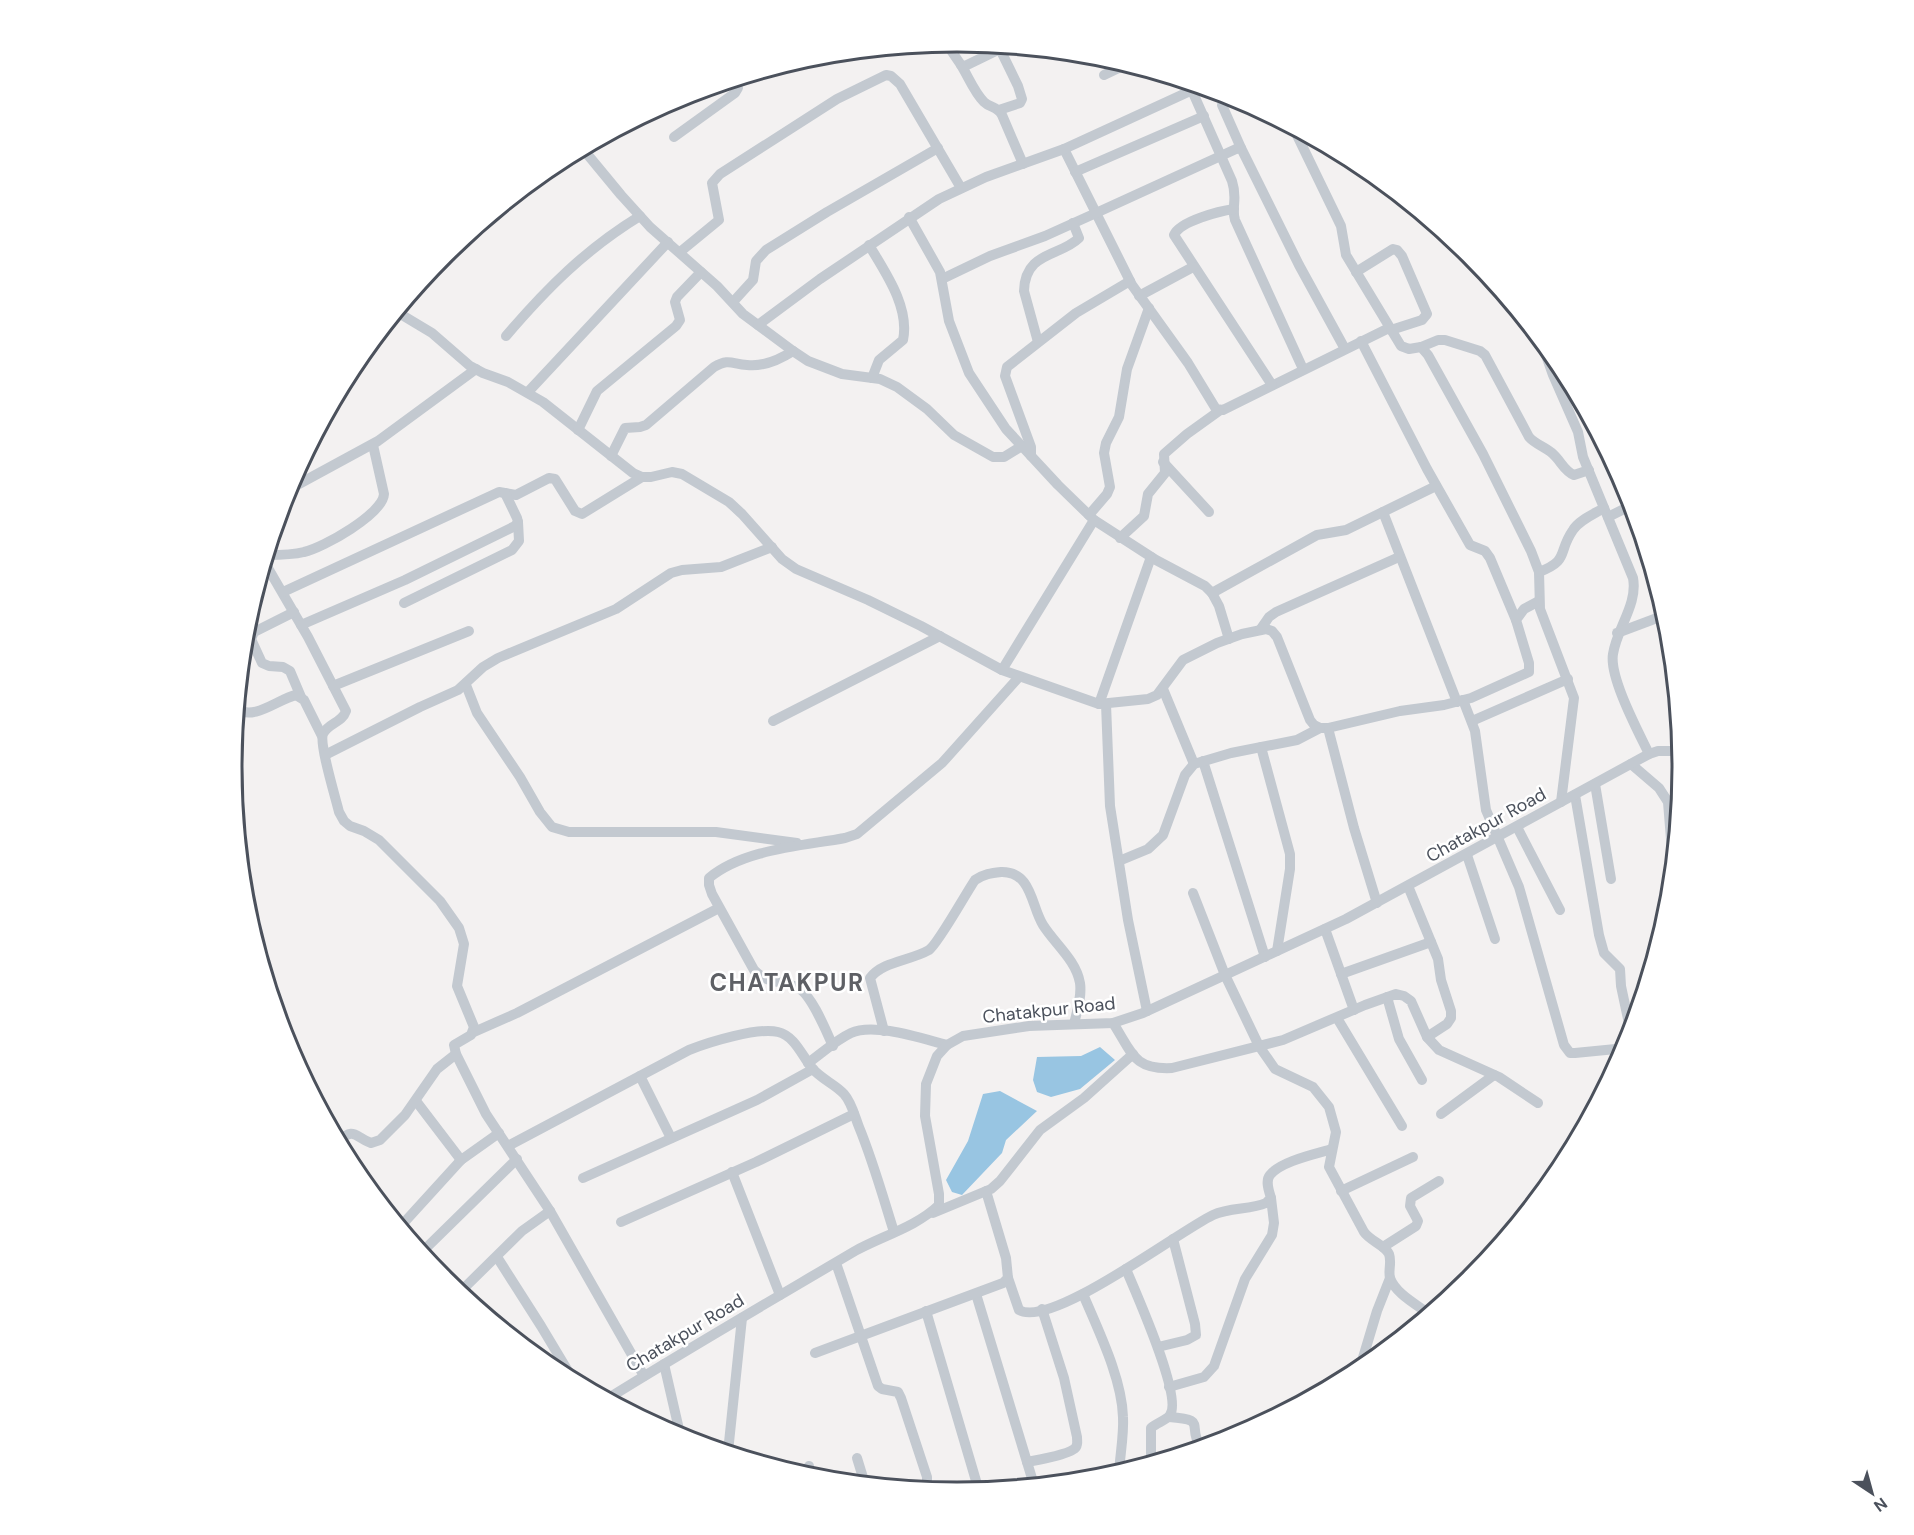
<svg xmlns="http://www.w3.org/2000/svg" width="1914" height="1535" viewBox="0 0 1914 1535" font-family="'DM Sans',sans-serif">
  <rect width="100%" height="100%" fill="#f3f1f1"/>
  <g fill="#98c5e2">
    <polygon points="1100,1047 1115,1060 1080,1089 1051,1097 1037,1092 1033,1080 1037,1057 1081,1056"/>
    <polygon points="1000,1091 1037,1111 1006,1140 1002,1153 962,1195 952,1192 946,1180 968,1141 983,1094"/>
  </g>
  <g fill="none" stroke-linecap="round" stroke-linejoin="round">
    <g stroke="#c3c9d0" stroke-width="10">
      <polyline points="946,43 961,65 965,66 1004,47"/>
      <path d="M 961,65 C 968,76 974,92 984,102 C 990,108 997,106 1002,115 L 1023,164"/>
      <polyline points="1104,75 1127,64"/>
      <path d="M 1190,86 L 1232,181 C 1238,199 1231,207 1235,220 L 1303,369"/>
      <polyline points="1222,105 1241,148"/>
      <polyline points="999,110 1020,103 1022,99 1018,86 1000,49"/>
      <polyline points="1294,129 1341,226 1346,255 1401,346 1409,349 1421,347 1428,355 1483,454 1531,551 1539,572 1540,609 1574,698 1561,802"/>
      <polyline points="674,137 735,93 738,88 734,81"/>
      <polyline points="583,149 621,195 650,227 717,286 743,314 793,351 808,361 842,374 880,379 897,387 927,409 954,435 993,457 1004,457 1022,446"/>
      <polyline points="1064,149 1132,285 1188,363 1216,409 1223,410 1389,328"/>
      <polyline points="1075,172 1204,116"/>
      <path d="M 1234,209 C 1220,211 1180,221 1174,235 L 1272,385"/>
      <polyline points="909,217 940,272 949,321 969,373 1006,429 1058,485 1094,520 1156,560 1205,586 1212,593 1219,606 1229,639"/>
      <path d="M 869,245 C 885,272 910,307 903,340 L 879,360 L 872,378"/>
      <polyline points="680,252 719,220 712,183 720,174 837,99 886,75 891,76 900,84 961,188"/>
      <polyline points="441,267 500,209"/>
      <polyline points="1356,272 1393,249 1397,250 1402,256 1427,314 1422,320 1391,330"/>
      <polyline points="942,279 990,256 1045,236 1096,213 1236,149 1241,148 1299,265 1345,349"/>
      <polyline points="1139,296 1193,267"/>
      <polyline points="733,302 753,280 756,261 766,250 827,212 938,148"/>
      <polyline points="397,312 432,333 470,366 483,373 508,382 543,402 633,473 642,477 651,477 672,472 682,474 729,502 742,514 782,559 796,569 868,600 921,626 1002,670 1099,704 1148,699 1157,695 1183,660 1217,643 1242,634 1266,629 1272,631 1277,637 1310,720 1314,725 1320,728 1328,728 1400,711 1444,705 1471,698 1529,672 1529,663 1516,620 1524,609 1539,601"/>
      <polyline points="758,325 820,279 939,199 986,177 1064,149 1199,87"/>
      <path d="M 506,336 C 547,288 586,249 640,216"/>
      <polyline points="1361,341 1427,469 1470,545 1485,551 1490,558 1516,620"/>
      <path d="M 1541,341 L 1553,375 L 1578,432 L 1583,457 L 1633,578 C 1638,604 1617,628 1613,654 C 1609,677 1638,731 1649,754"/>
      <path d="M 1038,342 L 1024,291 C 1025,251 1060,257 1079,238 L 1073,223"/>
      <path d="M 1421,347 L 1438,340 L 1445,340 L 1480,351 L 1485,355 L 1529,437 C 1536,445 1546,447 1553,454 C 1561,461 1564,471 1574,475 L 1589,470"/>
      <polyline points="528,392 668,242"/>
      <polyline points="578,430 597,391 676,326 680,320 675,302 677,297 701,272"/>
      <path d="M 611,456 L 625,428 L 640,427 L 646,425 L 714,367 C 729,358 732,364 747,365 C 764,367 779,360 793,351"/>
      <polyline points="1031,456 1031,447 1005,376 1007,367 1076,313 1130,281"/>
      <polyline points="1163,462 1209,512"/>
      <polyline points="286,491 378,441 476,369"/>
      <polyline points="1383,512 1457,702"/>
      <polyline points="1089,515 1107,494 1110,487 1104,453 1106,443 1119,417 1127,369 1149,308"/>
      <polyline points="1608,517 1632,505"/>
      <polyline points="1120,538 1144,516 1148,494 1165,473 1164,454 1187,434 1219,411"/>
      <path d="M 267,555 C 279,555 292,555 304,552 C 323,548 383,514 384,494 L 373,445"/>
      <path d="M 265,563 L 308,637 L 346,711 C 342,723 328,723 323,734 C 319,744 336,799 339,812 L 344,821 L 350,826 L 364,831 L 379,840 L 440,901 L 459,928 L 464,944 L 457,986 L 474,1027 L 471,1035 L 454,1045 L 456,1054 L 486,1114 L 550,1211 L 644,1376"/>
      <path d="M 1539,572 C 1570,560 1557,553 1573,530 C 1579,520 1594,514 1604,508"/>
      <polyline points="283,592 499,492 516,495 549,478 555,479 575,511 582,514 642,477"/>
      <polyline points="1212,593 1317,535 1346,530 1436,486"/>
      <polyline points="404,603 512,550 519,541 518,522"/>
      <polyline points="294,612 254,632 251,639 262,663 269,666 283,667 290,671 301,697"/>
      <polyline points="301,625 405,580 515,526 518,522 517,518 505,493"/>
      <polyline points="1260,630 1269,617 1276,612 1399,557"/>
      <polyline points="1617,633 1665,615"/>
      <polyline points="1002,670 1094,520"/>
      <polyline points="466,685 477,713 520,777 540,812 552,827 569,832 716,832 797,843"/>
      <polyline points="333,686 469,631"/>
      <polyline points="1163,689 1194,764"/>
      <polyline points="1463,700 1475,731 1486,810 1519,887 1564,1045 1570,1053 1575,1053 1626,1048"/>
      <polyline points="1099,704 1151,557"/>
      <polyline points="1106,704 1110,806 1128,920 1147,1011"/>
      <path d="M 237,709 C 254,721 278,699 296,695 L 304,700 L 322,736"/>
      <polyline points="773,721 940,636"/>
      <polyline points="1472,721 1568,679"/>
      <polyline points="1328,728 1354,828 1377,903"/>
      <polyline points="1261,747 1290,854 1290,869 1277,951"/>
      <polyline points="325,755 420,707 458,690 483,667 498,658 616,609 671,573 682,570 721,567 772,547"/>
      <polyline points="1203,761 1265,957"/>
      <polyline points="1631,764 1659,788 1668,802 1673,864"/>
      <polyline points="1595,784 1611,879"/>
      <polyline points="1575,795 1599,935 1604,953 1620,969 1621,986 1631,1033"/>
      <polyline points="1517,827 1560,910"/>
      <polyline points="1467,855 1495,939"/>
      <polyline points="1119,861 1148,849 1163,835 1185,775 1194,764 1231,753 1297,740 1320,728"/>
      <polyline points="1408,886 1438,959 1441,980 1451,1011 1451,1018 1447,1024 1427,1037"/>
      <path d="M 1193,893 L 1225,975 L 1259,1046 L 1275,1069 L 1313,1087 L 1329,1107 L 1336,1132 L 1329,1167 L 1364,1232 C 1370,1241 1385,1245 1389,1254 C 1392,1262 1388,1270 1390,1278 C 1396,1294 1416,1304 1429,1314"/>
      <polyline points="1325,929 1354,1010"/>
      <polyline points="1341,974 1431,942"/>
      <polyline points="1387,997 1399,1039 1422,1080"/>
      <polyline points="1337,1018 1402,1126"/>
      <path d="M 1113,1023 C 1132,1052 1133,1070 1172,1068 L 1283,1040 L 1365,1005 L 1396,994 L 1404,996 L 1411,1001 L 1427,1037 L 1439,1050 L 1499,1077 L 1538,1103"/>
      <path d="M 884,1031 L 870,978 C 883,961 910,961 929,950 C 938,944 966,893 975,880 C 984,874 991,873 1001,872 C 1032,871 1031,906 1043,925 C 1055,944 1076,960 1080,983 C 1082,997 1077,1011 1074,1024"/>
      <polyline points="474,1032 517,1013 719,908"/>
      <path d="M 833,1046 C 826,1031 813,998 800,989 C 784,979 769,986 754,970 L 712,894 L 709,885 L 709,878 C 744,849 802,846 845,838 L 857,834 L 942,763 L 1019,677"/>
      <path d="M 808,1063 C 822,1053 836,1040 851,1033 C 874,1022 923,1039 947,1045"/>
      <polyline points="640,1076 671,1138"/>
      <polyline points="416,1101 461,1160"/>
      <polyline points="1441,1114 1494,1075"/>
      <path d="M 338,1142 C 354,1126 355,1137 371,1143 L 380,1140 L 405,1115 L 437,1069 L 456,1054"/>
      <path d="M 508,1146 L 689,1050 C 709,1042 758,1027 778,1032 C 795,1036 802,1056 812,1068 C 821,1079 835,1084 844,1094 C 852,1103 855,1117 859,1127 C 873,1161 883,1197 894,1232"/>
      <polyline points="732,1172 780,1295"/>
      <polyline points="583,1178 757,1100 813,1069"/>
      <polyline points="1341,1191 1413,1157"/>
      <polyline points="933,1213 991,1189 1000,1181 1040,1130 1084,1098 1133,1054"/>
      <polyline points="621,1222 756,1162 854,1114"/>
      <polyline points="400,1227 461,1160 499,1133"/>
      <polyline points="1383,1247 1416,1226 1418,1221 1410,1206 1411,1198 1439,1181"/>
      <polyline points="421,1253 517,1159"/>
      <polyline points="497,1257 541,1326 574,1381"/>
      <polyline points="836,1263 878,1386 882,1389 898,1392 901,1398 927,1477 927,1482 924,1490"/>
      <path d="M 1126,1269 C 1135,1291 1183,1397 1170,1415 C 1167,1420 1156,1423 1151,1428 L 1151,1460"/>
      <path d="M 1008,1278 L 1019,1310 C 1051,1329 1179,1231 1213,1215 C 1230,1207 1250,1210 1266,1203 L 1271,1198 C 1269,1191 1265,1181 1270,1175 C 1281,1161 1316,1154 1332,1149"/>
      <polyline points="459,1293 522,1231 550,1211"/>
      <polyline points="976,1294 1034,1485"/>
      <path d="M 1083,1294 C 1098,1330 1122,1378 1123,1417 C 1124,1435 1120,1455 1119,1473"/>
      <polyline points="926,1311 979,1491"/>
      <polyline points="1158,1347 1187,1340 1196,1335 1195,1324 1173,1239"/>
      <polyline points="815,1353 1003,1283 1008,1278 1006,1258 986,1191"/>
      <polyline points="664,1364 681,1438"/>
      <polyline points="1359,1371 1377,1311 1390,1278"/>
      <polyline points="1169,1387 1204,1377 1214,1366 1245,1279 1272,1235 1274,1223 1271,1198"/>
      <path d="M 607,1399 C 689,1348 772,1300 855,1251 C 882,1236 916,1227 939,1205 L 939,1194 L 925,1116 L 926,1084 L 937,1056 L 947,1045 L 963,1036 L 1029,1026 L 1113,1023 L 1143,1013 L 1346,919 L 1649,754 L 1658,751 L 1681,751"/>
      <path d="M 1169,1417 C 1209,1420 1186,1425 1201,1448"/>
      <polyline points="728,1452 742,1318"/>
      <polyline points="857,1458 865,1484"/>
      <path d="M 1027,1462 C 1037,1460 1072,1454 1076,1447 C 1078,1444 1077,1441 1077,1437 L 1064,1378 L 1042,1309"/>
      <polyline points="803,1475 809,1466"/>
    </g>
  </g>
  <g text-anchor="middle" stroke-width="5" stroke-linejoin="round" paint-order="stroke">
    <g font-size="18" fill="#4b515c" stroke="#fff">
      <text transform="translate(1486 825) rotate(-29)" y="6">Chatakpur Road</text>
      <text transform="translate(1049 1010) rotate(-6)" y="6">Chatakpur Road</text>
      <text transform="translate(685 1333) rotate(-31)" y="6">Chatakpur Road</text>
    </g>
    <g font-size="24" font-weight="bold" letter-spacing="1.5" fill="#5e6065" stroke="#fff">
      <text x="787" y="991">CHATAKPUR</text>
    </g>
  </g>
  <path d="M0 0H1914V1535H0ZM242 767a715 715 0 1 1 1430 0a715 715 0 1 1-1430 0Z" fill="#fff" fill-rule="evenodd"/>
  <path fill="none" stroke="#4b515c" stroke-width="3" d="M242 767a715 715 0 1 1 1430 0a715 715 0 1 1-1430 0Z"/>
  <g transform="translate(1872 1493) rotate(144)" stroke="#ffffff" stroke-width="4.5" paint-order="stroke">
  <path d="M0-4.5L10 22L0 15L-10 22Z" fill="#4b515c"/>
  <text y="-9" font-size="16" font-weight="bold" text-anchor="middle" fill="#4b515c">N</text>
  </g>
</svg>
